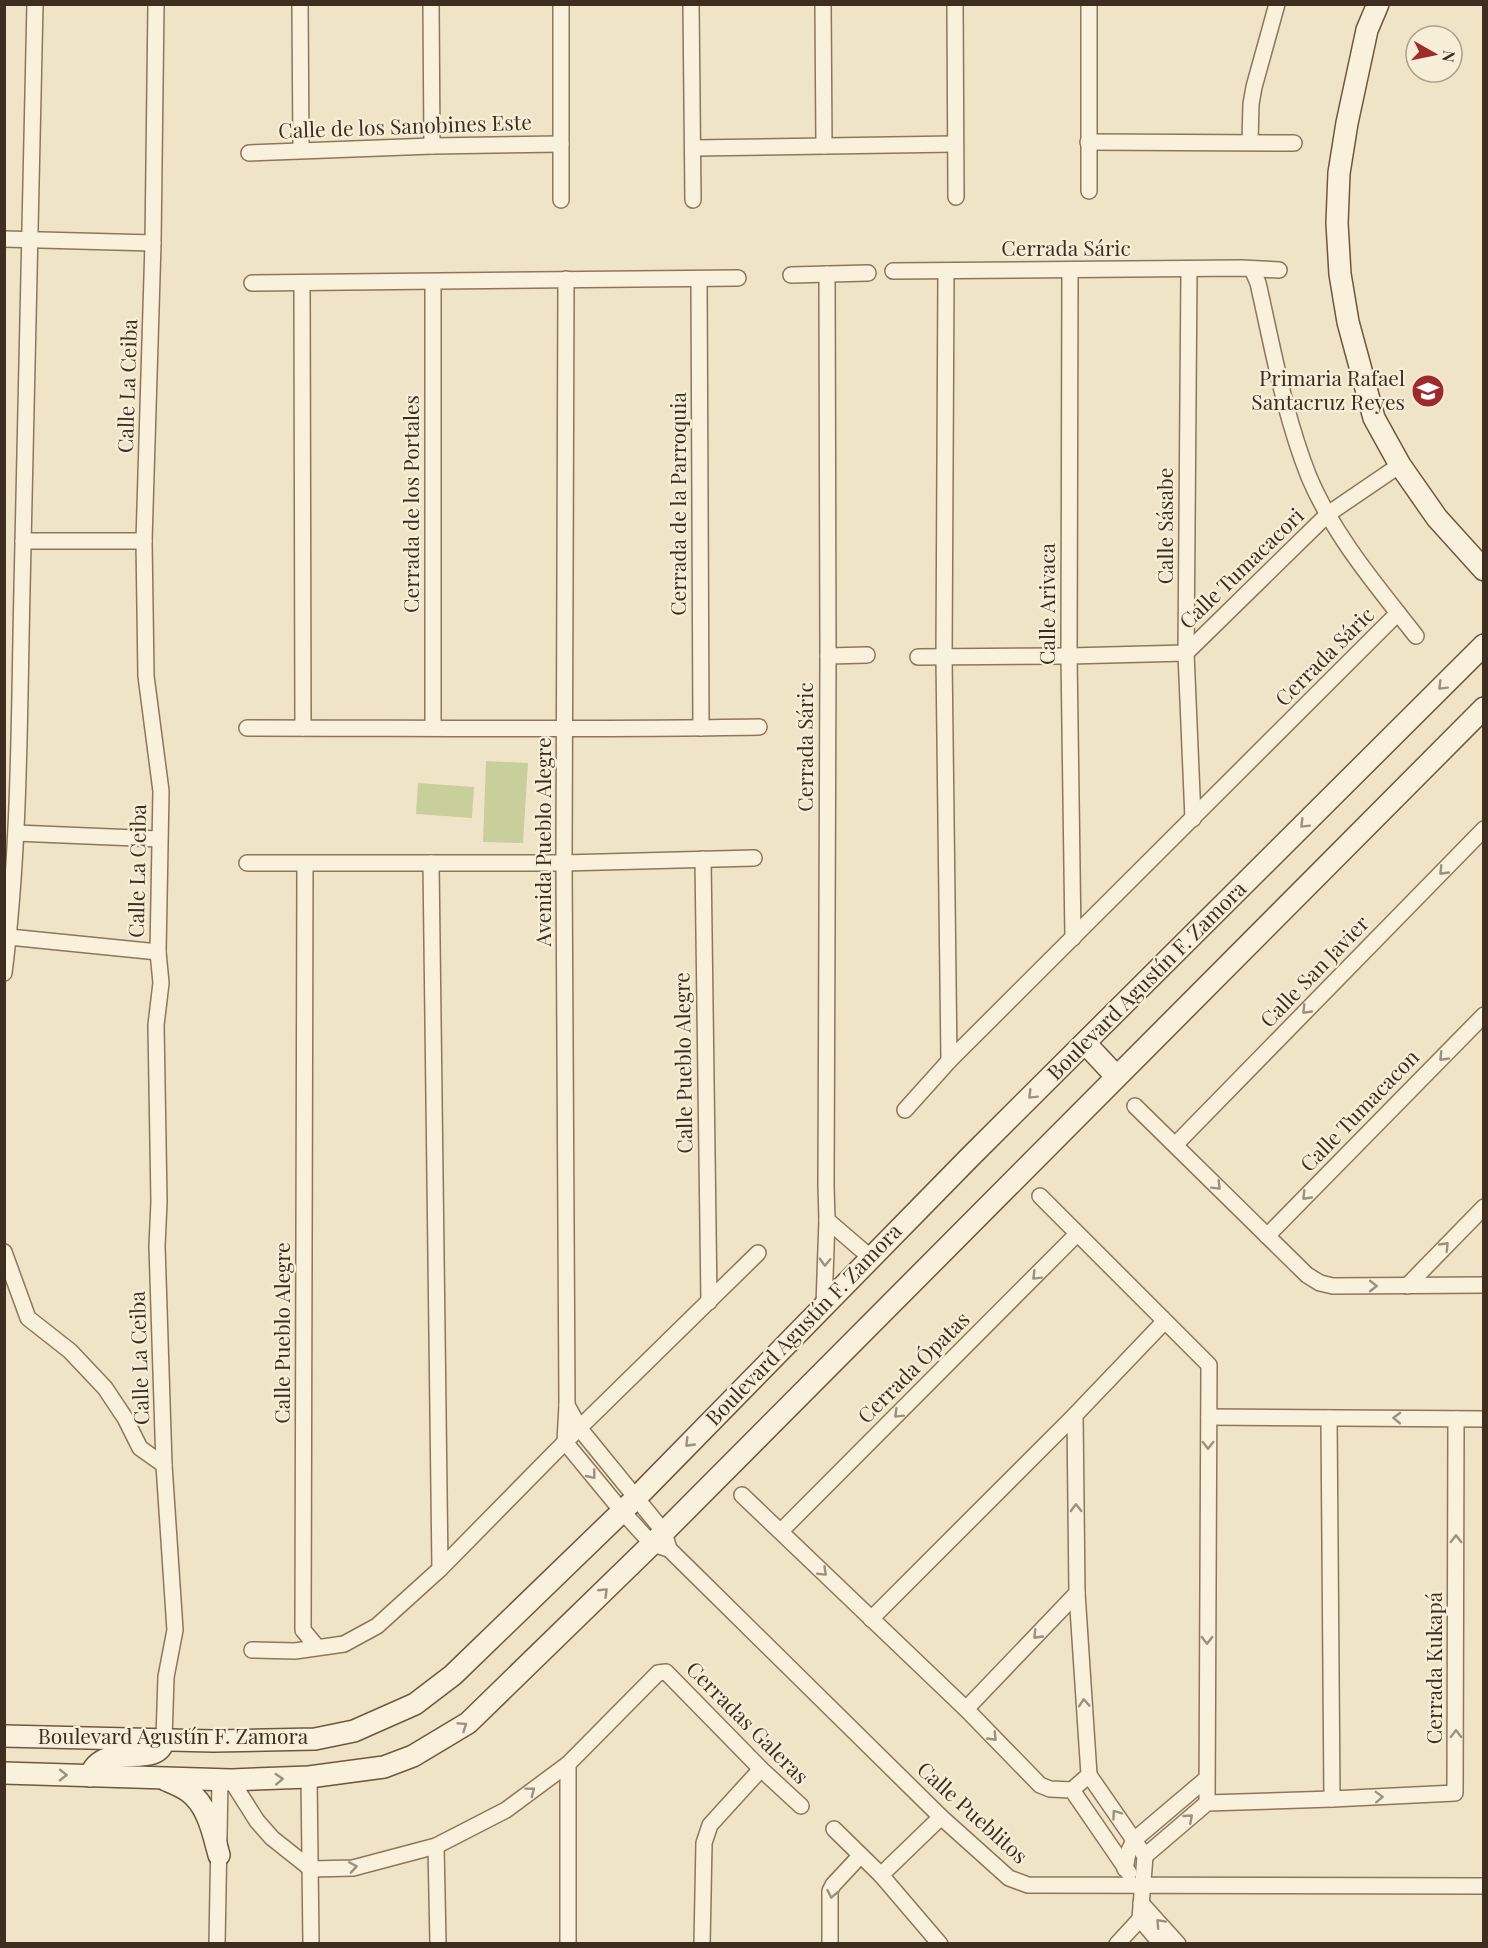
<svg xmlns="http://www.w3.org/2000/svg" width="1488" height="1948" viewBox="0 0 1488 1948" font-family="'Playfair Display',serif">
  <rect width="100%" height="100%" fill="#f0e4c8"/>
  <g fill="#c9cf9b">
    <polygon points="486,761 528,763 523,843 483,842"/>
    <polygon points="418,783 474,787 472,818 416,814"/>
  </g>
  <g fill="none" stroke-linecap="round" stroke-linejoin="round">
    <g stroke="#8d765c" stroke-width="18">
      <g id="street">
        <polyline points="156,4 153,243 144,541 146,676 161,791 158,952 161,983 156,1025 159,1202 157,1246 164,1465 175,1630 166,1677 164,1739"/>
        <polyline points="300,4 301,150"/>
        <polyline points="431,4 432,146"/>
        <polyline points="691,4 693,200"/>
        <polyline points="823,4 824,146"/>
        <polyline points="955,4 956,197"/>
        <polyline points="1089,4 1089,191"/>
        <polyline points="1088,142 1294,143"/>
        <polyline points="1250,142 1251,104 1254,87 1277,4"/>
        <polyline points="693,148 955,144"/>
        <polyline points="249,153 432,146 561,144"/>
        <polyline points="561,200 561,4"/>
        <polyline points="4,239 153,243"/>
        <path d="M 1252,269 L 1258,283 C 1273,349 1284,414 1309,477 C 1334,536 1377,586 1416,636"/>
        <polyline points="1070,270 1069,656 1073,938"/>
        <polyline points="1189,270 1186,653 1193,819"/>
        <polyline points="893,271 1241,268 1279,270"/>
        <polyline points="946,271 944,658 949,1061"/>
        <polyline points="791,275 868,273"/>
        <polyline points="566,279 564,863 567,1405 565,1442 621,1510 652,1544 669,1549"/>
        <polyline points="699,279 701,728"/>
        <polyline points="252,283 738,278"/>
        <polyline points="302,283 303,728"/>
        <polyline points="23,541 144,541"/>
        <polyline points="828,656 867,655"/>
        <polyline points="918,657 1069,656 1186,653 1328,514 1400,465"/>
        <polyline points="433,727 433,282"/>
        <path d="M 247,728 C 418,728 588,730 759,727"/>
        <polyline points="16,833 159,839"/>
        <polyline points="703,859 709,1302"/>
        <polyline points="247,863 564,863 754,858"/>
        <polyline points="431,863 440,1569"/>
        <polyline points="305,864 303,1630 317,1647"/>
        <polyline points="9,937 158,952"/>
        <path d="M 4,973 C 20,846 19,717 22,589 C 27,394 32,199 35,4"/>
        <polyline points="1135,1106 1307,1275 1320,1283 1333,1286 1484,1285"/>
        <polyline points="905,1110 949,1061 1398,613"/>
        <polyline points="1176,1144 1484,829"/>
        <polyline points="1040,1196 1209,1365 1207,1803"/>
        <polyline points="827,1220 870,1257"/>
        <polyline points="1267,1236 1484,1015"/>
        <polyline points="4,1252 28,1318 70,1351 105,1388 125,1418 140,1448 164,1465"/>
        <polyline points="1407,1286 1484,1207"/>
        <polyline points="824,1305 827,1220 826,1186 828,656 827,274"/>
        <polyline points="567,1405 580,1429 664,1532 669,1549 941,1817 1009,1878 1028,1885 1484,1886"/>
        <polyline points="1209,1417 1484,1419"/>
        <polyline points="1329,1418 1332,1799"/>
        <polyline points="742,1495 966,1709 1040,1785 1050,1789 1072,1790 1089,1775 1077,1593 1075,1415"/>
        <polyline points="781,1531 1077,1234"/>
        <polyline points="871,1619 1075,1415 1162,1324 1163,1319"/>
        <polyline points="252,1650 295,1651 344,1644 377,1626 440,1569 565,1442 758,1253"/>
        <polyline points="966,1709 1077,1593"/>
        <polyline points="568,1764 568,1944"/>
        <polyline points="1089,1775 1145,1856 1140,1919"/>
        <polyline points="309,1777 311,1944"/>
        <polyline points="231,1780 257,1821 272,1838 311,1869 353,1868 436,1846 506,1810 568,1764 658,1673 666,1672 761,1769 801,1806"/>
        <polyline points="1072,1790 1129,1873"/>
        <polyline points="834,1829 881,1875 940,1944"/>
        <polyline points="436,1846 438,1944"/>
        <polyline points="1145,1856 1207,1803 1332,1799 1455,1793 1456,1419"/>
        <polyline points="1125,1869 1128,1853 1134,1840 1206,1779"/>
        <polyline points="881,1875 941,1817"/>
        <polyline points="1141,1903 1178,1944"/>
        <polyline points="1140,1919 1161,1944"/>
        <polyline points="217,1944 220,1780"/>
        <polyline points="702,1944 704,1843 710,1825 761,1769"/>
        <polyline points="830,1944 830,1891 833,1885 860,1856"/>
        <polyline points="1117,1944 1140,1919"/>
      </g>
    </g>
    <g stroke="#6f573f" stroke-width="24">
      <g id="secondary">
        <polyline points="1378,4 1367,30 1347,123 1339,173 1337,223 1340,274 1348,322 1374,418 1400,465 1437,518 1484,570"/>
        <polyline points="1085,1043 1116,1076"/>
        <polyline points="4,1736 213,1741 315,1739 354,1731 415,1704 453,1675 636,1498 970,1157 1484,645"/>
        <polyline points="4,1773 231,1780 309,1777 384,1767 413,1756 468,1723 652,1544 1484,708"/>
        <path d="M 90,1776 C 104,1738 158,1772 164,1739"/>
        <path d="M 166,1780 C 173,1783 181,1786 188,1791 C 208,1805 213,1833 219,1855"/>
      </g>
    </g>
    <use href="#street" stroke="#faf1dc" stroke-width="15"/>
    <use href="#secondary" stroke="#faf1dc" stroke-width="21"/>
  </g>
  <defs><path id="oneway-chevron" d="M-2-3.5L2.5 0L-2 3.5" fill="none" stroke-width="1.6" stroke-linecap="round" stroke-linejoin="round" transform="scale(1.5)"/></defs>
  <g stroke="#9c907e">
    <use href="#oneway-chevron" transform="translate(1442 686) rotate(135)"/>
    <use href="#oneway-chevron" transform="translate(1304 824) rotate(135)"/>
    <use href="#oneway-chevron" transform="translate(1443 871) rotate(134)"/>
    <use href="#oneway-chevron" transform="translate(1306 1010) rotate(134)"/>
    <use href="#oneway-chevron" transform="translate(1443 1057) rotate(134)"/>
    <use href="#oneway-chevron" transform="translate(1032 1095) rotate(135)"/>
    <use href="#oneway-chevron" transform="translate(1217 1186) rotate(45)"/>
    <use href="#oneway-chevron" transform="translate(1306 1196) rotate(134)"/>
    <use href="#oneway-chevron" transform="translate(1445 1246) rotate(-46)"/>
    <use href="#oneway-chevron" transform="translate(825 1262) rotate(92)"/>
    <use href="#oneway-chevron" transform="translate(1036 1276) rotate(135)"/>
    <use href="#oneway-chevron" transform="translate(1373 1286)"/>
    <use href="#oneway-chevron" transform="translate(898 1414) rotate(135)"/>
    <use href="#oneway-chevron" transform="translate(1397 1418) rotate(-179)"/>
    <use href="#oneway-chevron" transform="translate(689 1443) rotate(134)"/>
    <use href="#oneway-chevron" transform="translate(1208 1445) rotate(90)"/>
    <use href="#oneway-chevron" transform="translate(592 1475) rotate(51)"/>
    <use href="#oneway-chevron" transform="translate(1076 1508) rotate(-91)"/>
    <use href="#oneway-chevron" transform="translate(1456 1539) rotate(-90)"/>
    <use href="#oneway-chevron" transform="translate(823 1572) rotate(44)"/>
    <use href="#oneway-chevron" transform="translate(604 1592) rotate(-44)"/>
    <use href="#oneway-chevron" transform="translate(1037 1635) rotate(134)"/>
    <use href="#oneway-chevron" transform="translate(1207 1640) rotate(90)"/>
    <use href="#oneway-chevron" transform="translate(1084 1703) rotate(-94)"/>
    <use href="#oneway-chevron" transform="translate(463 1726) rotate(-34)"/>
    <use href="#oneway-chevron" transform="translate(1456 1734) rotate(-90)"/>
    <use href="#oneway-chevron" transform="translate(993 1737) rotate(46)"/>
    <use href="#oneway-chevron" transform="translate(63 1775) rotate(1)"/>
    <use href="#oneway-chevron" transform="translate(279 1779) rotate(-3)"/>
    <use href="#oneway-chevron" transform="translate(531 1791) rotate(-37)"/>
    <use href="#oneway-chevron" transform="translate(1379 1797) rotate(-2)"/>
    <use href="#oneway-chevron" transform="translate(1116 1814) rotate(-125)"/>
    <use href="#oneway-chevron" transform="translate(1189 1818) rotate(-41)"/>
    <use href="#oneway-chevron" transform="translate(353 1867) rotate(-9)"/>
    <use href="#oneway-chevron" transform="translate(832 1894) rotate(101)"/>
    <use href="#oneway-chevron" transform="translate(1160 1923) rotate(-133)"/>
  </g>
  <defs>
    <g id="school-disc" transform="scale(1.725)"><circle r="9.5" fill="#9e2a2b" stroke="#f7eed8"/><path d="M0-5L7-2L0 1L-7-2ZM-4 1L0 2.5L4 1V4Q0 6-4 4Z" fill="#fff"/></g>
  </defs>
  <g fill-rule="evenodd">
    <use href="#school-disc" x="1428" y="391"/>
  </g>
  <g text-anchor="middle" stroke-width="4.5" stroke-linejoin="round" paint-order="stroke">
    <g font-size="21" fill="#3d2e20" stroke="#f7eed8">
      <text transform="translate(405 127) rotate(-2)" y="7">Calle de los Sanobines Este</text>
      <text x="1066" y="256">Cerrada Sáric</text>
      <text transform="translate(128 386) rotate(-88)" y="7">Calle La Ceiba</text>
      <text transform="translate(412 504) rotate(-90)" y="7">Cerrada de los Portales</text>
      <text transform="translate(679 504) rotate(-90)" y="7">Cerrada de la Parroquia</text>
      <text transform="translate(1166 526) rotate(-90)" y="7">Calle Sásabe</text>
      <text transform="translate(1242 569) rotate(-44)" y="7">Calle Tumacacori</text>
      <text transform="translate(1048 604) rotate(-90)" y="7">Calle Arivaca</text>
      <text transform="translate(1325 657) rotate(-45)" y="7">Cerrada Sáric</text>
      <text transform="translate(806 747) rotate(-90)" y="7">Cerrada Sáric</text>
      <text transform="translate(544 842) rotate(-90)" y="7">Avenida Pueblo Alegre</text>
      <text transform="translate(138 871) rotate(-89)" y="7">Calle La Ceiba</text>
      <text transform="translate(1315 972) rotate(-46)" y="7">Calle San Javier</text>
      <text transform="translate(1147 981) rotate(-45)" y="7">Boulevard Agustín F. Zamora</text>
      <text transform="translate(684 1063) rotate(-91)" y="7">Calle Pueblo Alegre</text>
      <text transform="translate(1360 1111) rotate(-46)" y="7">Calle Tumacacon</text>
      <text transform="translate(804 1325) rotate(-46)" y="7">Boulevard Agustín F. Zamora</text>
      <text transform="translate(283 1333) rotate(-90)" y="7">Calle Pueblo Alegre</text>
      <text transform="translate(140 1358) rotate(-92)" y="7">Calle La Ceiba</text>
      <text transform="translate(914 1368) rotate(-45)" y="7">Cerrada Ópatas</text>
      <text transform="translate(1435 1668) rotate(-90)" y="7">Cerrada Kukapá</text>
      <text transform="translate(747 1723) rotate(45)" y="7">Cerradas Galeras</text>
      <text x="173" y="1744">Boulevard Agustín F. Zamora</text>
      <text transform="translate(972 1813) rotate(42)" y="7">Calle Pueblitos</text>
    </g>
    <g font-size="21" fill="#3d2e20" stroke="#f7eed8" text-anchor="end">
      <text x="1405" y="386">Primaria Rafael<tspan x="1405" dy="24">Santacruz Reyes</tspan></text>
    </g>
  </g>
  <rect width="1488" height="1948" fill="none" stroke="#3d2e20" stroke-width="12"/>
  <g transform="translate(1434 54) rotate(99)"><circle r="28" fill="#f7eed8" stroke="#ada18e" stroke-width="1.5"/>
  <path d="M0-4.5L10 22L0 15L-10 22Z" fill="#9e2a2b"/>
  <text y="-9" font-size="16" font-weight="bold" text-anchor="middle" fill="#3d2e20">N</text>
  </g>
</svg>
